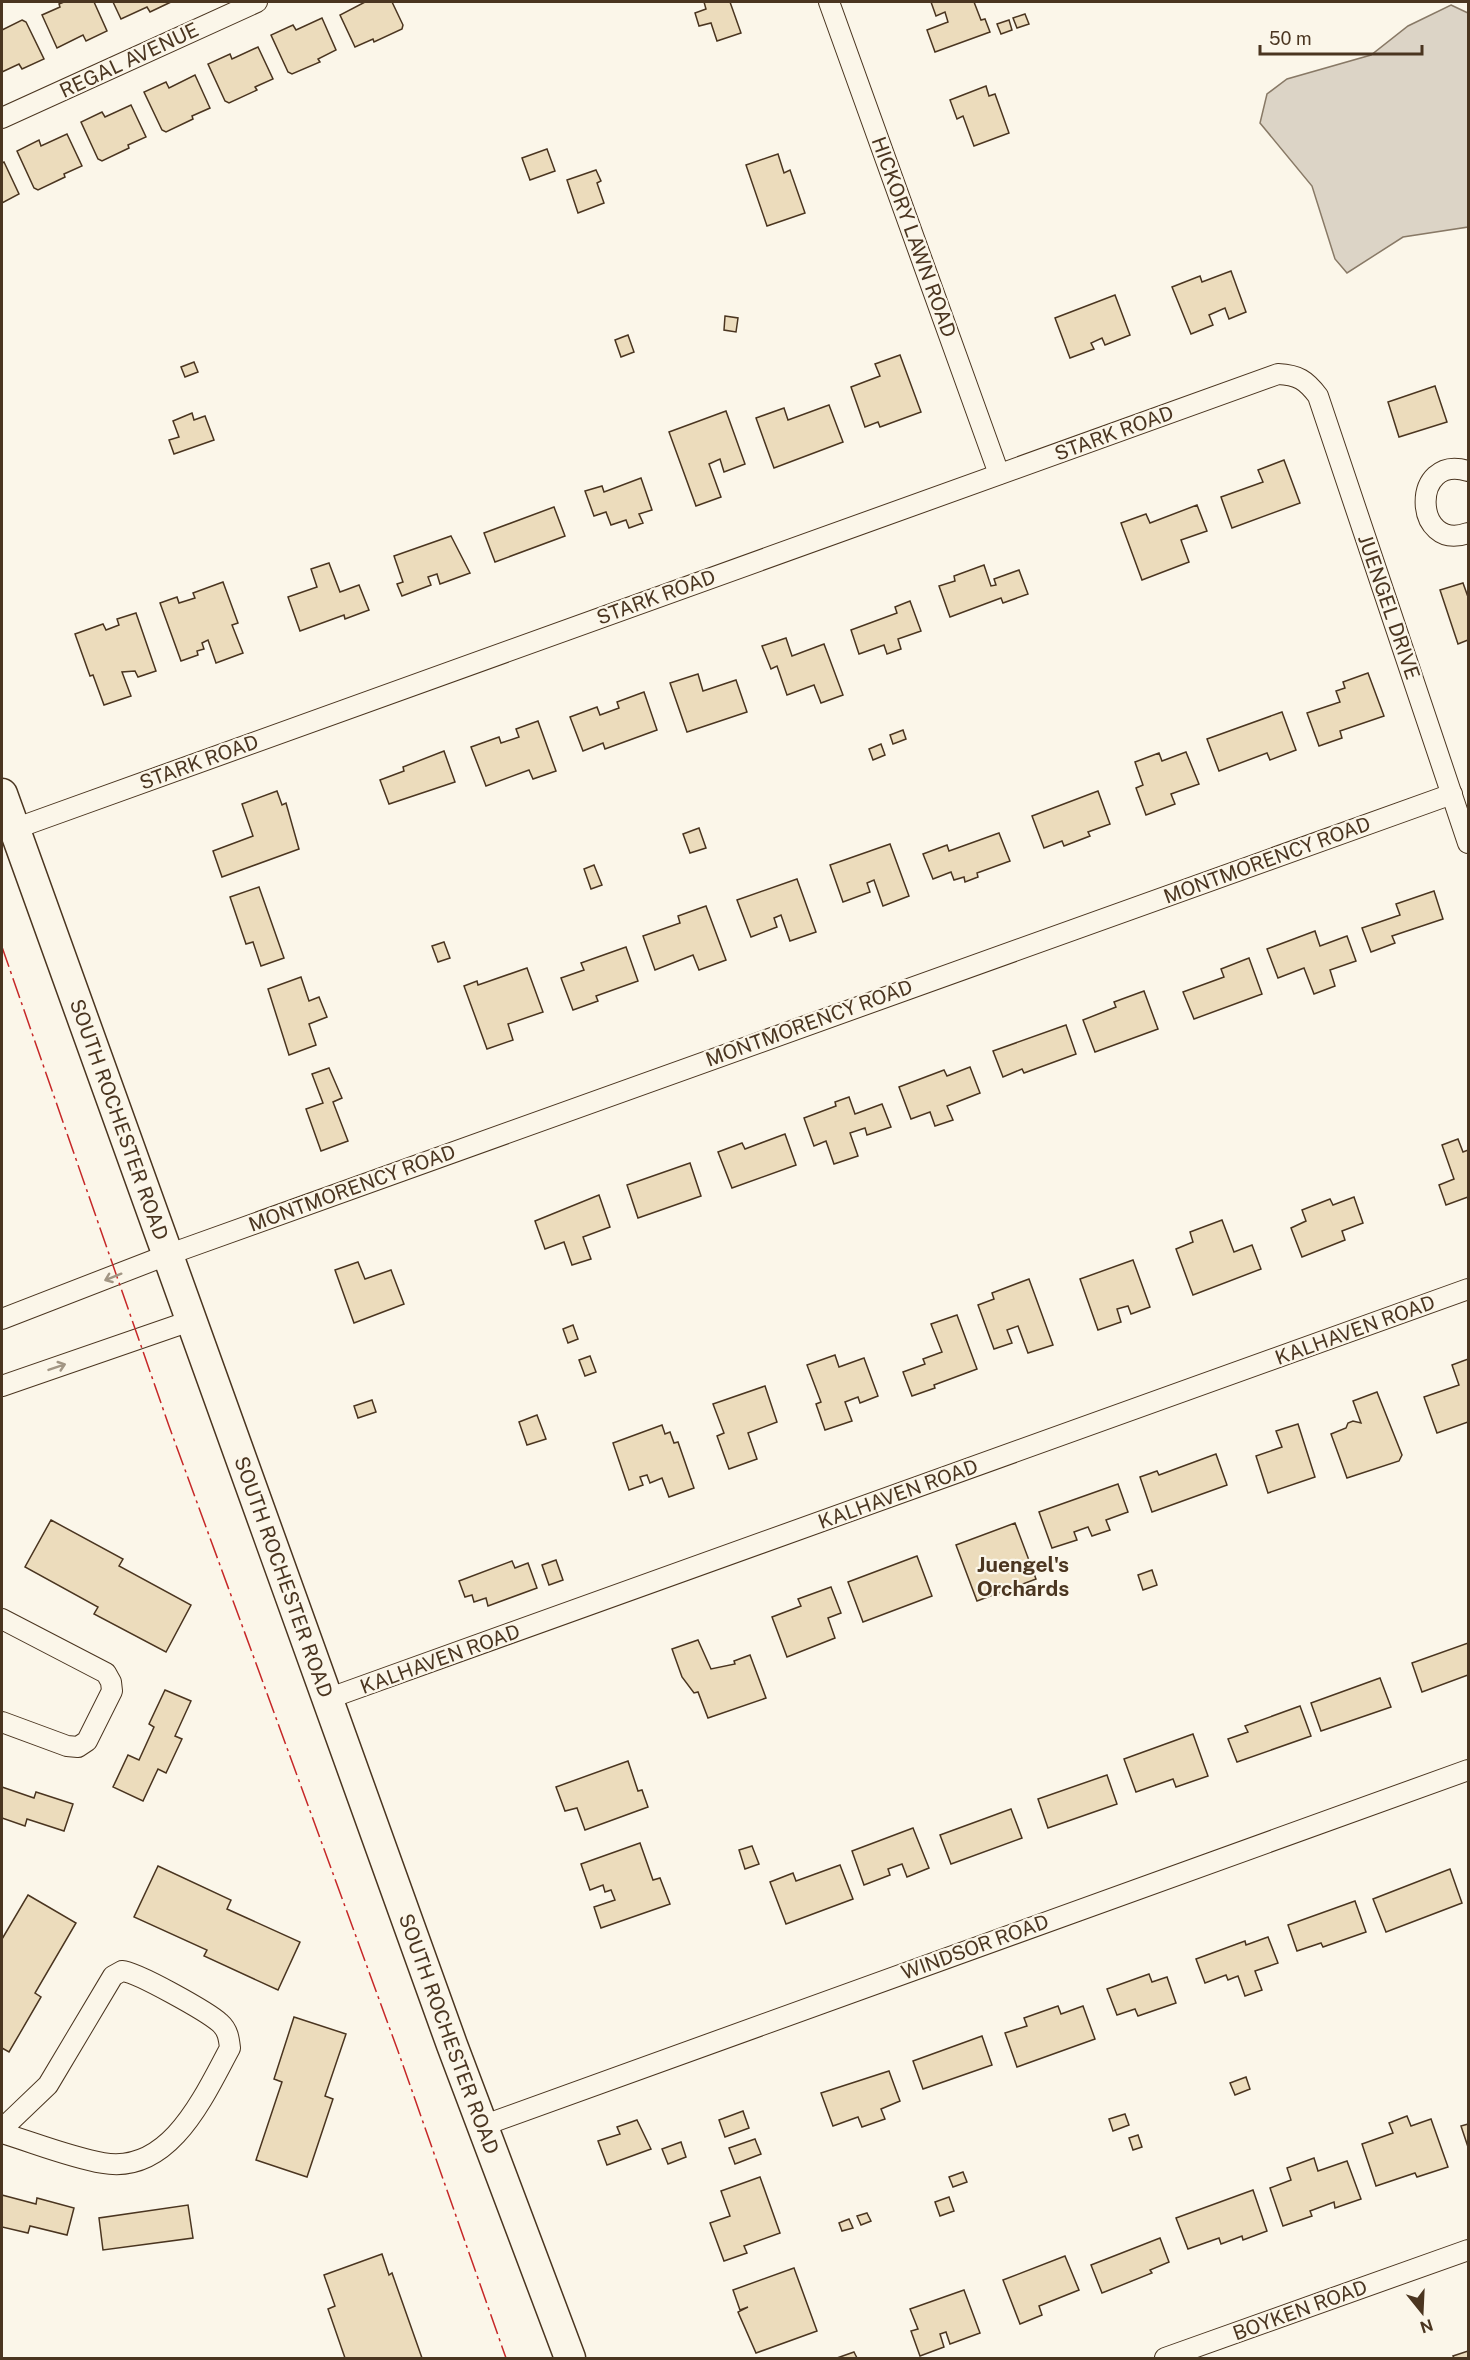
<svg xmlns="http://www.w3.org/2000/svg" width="1470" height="2360" viewBox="0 0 1470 2360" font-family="'Public Sans',sans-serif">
  <rect width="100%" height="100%" fill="#fbf6e9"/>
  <polygon fill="#dcd4c6" stroke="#887966" stroke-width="1.5" points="1451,5 1468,13 1468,227 1403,237 1347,273 1335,259 1312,186 1260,123 1267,94 1287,79 1371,55 1408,26"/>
  <g fill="#ecdcbc" stroke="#4a3520" stroke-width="1.5">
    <polygon points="64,2 94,2 107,31 86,41 83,35 57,48 42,15 60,7 59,4"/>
    <polygon points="113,2 171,2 150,12 147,7 121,19"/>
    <polygon points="365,2 392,2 403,25 402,29 374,42 373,39 355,47 340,15"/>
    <polygon points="704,2 730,2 741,33 717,41 711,23 699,26 695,13 706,9"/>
    <polygon points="931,2 974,2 981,20 985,19 990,32 935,52 927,30 948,22 945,12 936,16"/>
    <polygon points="1025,14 1029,24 1017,28 1013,18"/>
    <polygon points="322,18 336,50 318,59 320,62 292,74 288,72 271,35 293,25 296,30"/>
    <polygon points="22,20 26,22 44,59 22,69 19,64 2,72 2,30"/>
    <polygon points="1009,20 1012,30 1001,34 997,24"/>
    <polygon points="258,47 273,79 255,87 257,90 229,103 225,101 208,64 230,54 232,59"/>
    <polygon points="195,75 210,108 192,116 193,119 166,132 162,130 144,92 166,82 169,88"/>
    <polygon points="986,86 989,96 995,94 1009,133 974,146 963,116 957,119 950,100"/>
    <polygon points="131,105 146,137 128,145 129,148 102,161 98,159 81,122 102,112 105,117"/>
    <polygon points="67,134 82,166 64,174 65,177 38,190 34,188 17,151 39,140 41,146"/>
    <polygon points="547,149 555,171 530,180 522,158"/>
    <polygon points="778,154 784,173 790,170 805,213 767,226 746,165"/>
    <polygon points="4,162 19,194 2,203 2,163"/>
    <polygon points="596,170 601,181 597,183 604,203 578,213 567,180"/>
    <polygon points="1231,271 1246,312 1229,319 1225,308 1209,315 1213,325 1191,334 1172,287 1200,276 1202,282"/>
    <polygon points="1115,295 1130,335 1105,345 1102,338 1091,343 1094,349 1070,358 1055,318"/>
    <polygon points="725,316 738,318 736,332 724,330"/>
    <polygon points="628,335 634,352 621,357 615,340"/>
    <polygon points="900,355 921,412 880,427 878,422 865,427 851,387 880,376 875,364"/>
    <polygon points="194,362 198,372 185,377 181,367"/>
    <polygon points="1435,386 1447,422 1399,437 1388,402"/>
    <polygon points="829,405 843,442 774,468 756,418 784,408 788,420"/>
    <polygon points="726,411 745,464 724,472 720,459 709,464 721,497 696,506 669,432"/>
    <polygon points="192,413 194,420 205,416 214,440 174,454 169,440 179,437 173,421"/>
    <polygon points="1284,460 1300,503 1232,528 1221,497 1263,482 1258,470"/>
    <polygon points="641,478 652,510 639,514 643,523 629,528 626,520 611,525 606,512 594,516 585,491 602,486 604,492"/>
    <polygon points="1197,505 1207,531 1181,540 1189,562 1142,580 1121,523 1146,514 1150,523"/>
    <polygon points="554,507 565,536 495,562 484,533"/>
    <polygon points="451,536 470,573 440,584 437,574 428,577 431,585 402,596 397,584 403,582 394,556"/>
    <polygon points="329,563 340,592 359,585 369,610 345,619 344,615 300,631 288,597 317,587 311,569"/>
    <polygon points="984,565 991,586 996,585 994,579 1019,570 1028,594 1003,603 1001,598 950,617 939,586 955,581 954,576"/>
    <polygon points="223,582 238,623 232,625 243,653 216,663 208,640 202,643 204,649 197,651 198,655 181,661 160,603 177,597 179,603 195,598 193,593"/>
    <polygon points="1463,583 1468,597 1468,640 1458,644 1440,590"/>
    <polygon points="910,601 921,631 898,639 901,649 887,654 884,645 859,654 851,630 897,613 895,607"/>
    <polygon points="136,613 156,671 138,677 135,671 122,672 131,696 104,705 93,675 90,676 75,634 103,624 106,630 119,625 117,619"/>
    <polygon points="786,638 792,656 824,644 843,695 821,703 814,685 787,695 777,666 771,669 762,646"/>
    <polygon points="1368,673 1384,716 1340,731 1342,738 1319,746 1307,713 1340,702 1336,691 1345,688 1343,682"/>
    <polygon points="698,674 703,691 736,680 747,712 687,732 670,683"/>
    <polygon points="644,692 657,730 605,749 603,743 583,751 570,717 597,707 600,715 619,708 617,702"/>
    <polygon points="1282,712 1296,750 1270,760 1267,753 1219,771 1207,739"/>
    <polygon points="538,721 556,771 533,779 529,770 486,786 471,747 499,737 501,743 519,737 516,729"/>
    <polygon points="903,730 906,739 893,744 890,735"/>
    <polygon points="881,744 885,755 873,760 869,749"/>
    <polygon points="444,751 455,782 389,804 380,780 404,771 403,767"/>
    <polygon points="1186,752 1199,784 1171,794 1175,804 1146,815 1136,788 1143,785 1135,762 1159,753 1162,761"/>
    <polygon points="277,791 282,805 286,803 299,849 222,877 213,851 253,836 242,804"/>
    <polygon points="1098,791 1110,824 1088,832 1090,836 1064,846 1062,841 1044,848 1032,816"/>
    <polygon points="699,828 706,848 690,853 683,834"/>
    <polygon points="999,833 1010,861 977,873 978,877 965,882 964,877 954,880 951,872 933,879 923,854 947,845 949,851"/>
    <polygon points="890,844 909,896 883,906 874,880 867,883 870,892 843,902 830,865"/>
    <polygon points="594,865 602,885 591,889 584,869"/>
    <polygon points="797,879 816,932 790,941 781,915 774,918 777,927 751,937 737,900"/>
    <polygon points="259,887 284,958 261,966 253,942 246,944 230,897"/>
    <polygon points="1434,891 1443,919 1392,936 1395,943 1371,952 1362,928 1400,915 1396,904"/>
    <polygon points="706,906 726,960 699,970 693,955 655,970 643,936 680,923 678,916"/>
    <polygon points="1315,931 1320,946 1347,936 1356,961 1330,970 1335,986 1314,994 1304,968 1278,978 1267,949"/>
    <polygon points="444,942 450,958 438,962 432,946"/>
    <polygon points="626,947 638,981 596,996 598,1001 573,1010 561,978 584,970 581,963"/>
    <polygon points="1249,958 1262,994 1194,1019 1183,992 1224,977 1221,969"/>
    <polygon points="527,968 543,1012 508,1024 513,1040 487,1049 464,986 477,981 478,985"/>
    <polygon points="301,977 309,1001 319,997 327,1017 309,1024 316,1045 289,1055 268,989"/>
    <polygon points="1144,991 1158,1029 1095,1052 1083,1020 1116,1007 1114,1002"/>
    <polygon points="1066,1025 1076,1054 1024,1073 1022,1069 1003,1077 993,1051"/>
    <polygon points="970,1067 980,1093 947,1106 953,1120 935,1126 930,1112 911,1119 899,1087 944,1070 947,1076"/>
    <polygon points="329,1068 342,1098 333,1102 348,1141 321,1151 306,1109 323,1103 312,1074"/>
    <polygon points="849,1097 855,1114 882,1104 891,1127 867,1135 865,1128 850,1133 858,1156 834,1164 826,1141 814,1146 804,1118 836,1106 835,1102"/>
    <polygon points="785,1134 796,1165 732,1188 718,1152 742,1143 745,1149"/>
    <polygon points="1458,1139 1463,1152 1468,1150 1468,1197 1446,1205 1439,1185 1454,1179 1442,1145"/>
    <polygon points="690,1163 701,1196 638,1218 627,1185"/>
    <polygon points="599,1195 610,1227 583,1237 591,1259 572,1265 564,1242 545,1249 535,1221"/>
    <polygon points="1354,1197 1363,1223 1342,1231 1345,1240 1302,1257 1291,1228 1306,1221 1302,1210 1330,1199 1333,1205"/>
    <polygon points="1222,1220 1234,1252 1252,1245 1261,1269 1193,1295 1176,1249 1193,1242 1190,1232"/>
    <polygon points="1133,1260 1150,1307 1131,1314 1128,1306 1117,1309 1121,1322 1098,1330 1080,1279"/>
    <polygon points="358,1262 365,1279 391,1270 404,1304 354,1323 335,1270"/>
    <polygon points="1029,1279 1053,1345 1028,1353 1018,1326 1007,1330 1012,1343 994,1349 978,1305 994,1299 992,1293"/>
    <polygon points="957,1315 977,1369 934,1385 935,1388 912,1396 903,1372 925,1364 923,1359 942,1352 931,1324"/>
    <polygon points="573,1325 578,1339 568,1343 563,1329"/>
    <polygon points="835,1355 839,1367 864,1358 878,1396 860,1403 858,1397 845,1402 852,1421 825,1430 816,1404 821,1402 807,1365"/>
    <polygon points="590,1356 596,1372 585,1376 579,1360"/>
    <polygon points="1468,1359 1468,1422 1437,1433 1424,1397 1459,1385 1452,1365"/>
    <polygon points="765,1386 777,1422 748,1433 757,1459 729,1469 717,1436 724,1433 713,1404"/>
    <polygon points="1377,1392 1402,1455 1399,1461 1347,1478 1331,1434 1346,1428 1348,1423 1353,1421 1361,1423 1353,1401"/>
    <polygon points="372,1400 376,1412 358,1418 354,1406"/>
    <polygon points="537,1415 546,1439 527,1445 519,1422"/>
    <polygon points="1298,1424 1315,1477 1268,1493 1256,1456 1282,1447 1276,1431"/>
    <polygon points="662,1425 665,1434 670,1432 674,1443 678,1442 694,1488 669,1497 662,1478 650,1483 647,1475 640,1477 643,1485 629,1490 613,1443"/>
    <polygon points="1216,1454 1227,1485 1152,1512 1140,1477 1157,1471 1159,1475"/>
    <polygon points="1118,1484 1128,1512 1106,1520 1110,1530 1092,1536 1088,1527 1074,1532 1077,1540 1052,1548 1039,1512"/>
    <polygon points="51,1520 123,1559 119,1566 191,1605 166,1652 94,1614 98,1607 25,1567"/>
    <polygon points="1015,1523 1036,1579 977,1601 956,1545"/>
    <polygon points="917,1556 932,1596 863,1622 848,1582"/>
    <polygon points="556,1560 563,1580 549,1585 542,1565"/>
    <polygon points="512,1561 515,1568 528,1563 537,1588 488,1606 486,1598 474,1602 472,1595 465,1597 459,1581"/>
    <polygon points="1152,1570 1157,1585 1143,1590 1138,1575"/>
    <polygon points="831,1587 841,1613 828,1618 835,1638 787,1657 772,1617 801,1606 798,1599"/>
    <polygon points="698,1640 711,1669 735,1664 734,1661 750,1655 766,1698 708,1718 698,1692 694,1693 682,1677 672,1649"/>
    <polygon points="1468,1643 1468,1675 1422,1692 1412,1663"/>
    <polygon points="1380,1678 1391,1707 1321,1731 1311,1703"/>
    <polygon points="165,1690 191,1701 175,1736 182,1739 166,1773 158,1769 143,1801 113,1787 128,1755 139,1760 154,1727 149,1724"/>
    <polygon points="1300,1706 1311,1736 1237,1762 1228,1739 1248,1732 1245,1726"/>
    <polygon points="1193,1734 1208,1776 1176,1787 1173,1779 1136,1792 1124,1759"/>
    <polygon points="628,1761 638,1791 642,1790 648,1807 585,1830 577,1808 565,1811 556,1787"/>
    <polygon points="1107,1775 1117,1804 1048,1828 1038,1799"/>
    <polygon points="2,1787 34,1798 36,1792 73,1804 64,1831 27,1819 25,1826 2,1818"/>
    <polygon points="1011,1809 1022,1838 951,1864 940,1835"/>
    <polygon points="913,1828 929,1868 907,1877 902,1864 888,1869 890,1875 864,1885 852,1851"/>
    <polygon points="640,1843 653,1880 660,1878 670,1904 601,1928 594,1907 615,1900 611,1890 605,1892 603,1885 590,1890 581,1864"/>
    <polygon points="752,1846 759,1864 745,1869 739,1850"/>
    <polygon points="840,1865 853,1899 786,1924 770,1882 793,1873 796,1881"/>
    <polygon points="158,1866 231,1900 227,1909 300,1942 278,1990 204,1956 207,1950 134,1917"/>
    <polygon points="1450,1869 1462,1903 1386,1932 1373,1899"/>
    <polygon points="28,1895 76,1923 35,1993 41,1997 9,2052 2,2048 2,1939"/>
    <polygon points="1355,1901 1366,1932 1323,1947 1321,1943 1297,1951 1288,1925"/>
    <polygon points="1268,1937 1278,1963 1255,1971 1262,1990 1245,1996 1238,1976 1228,1980 1226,1975 1205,1983 1196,1959 1245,1941 1246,1945"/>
    <polygon points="1149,1974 1152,1982 1167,1977 1176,2003 1138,2016 1135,2009 1117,2015 1107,1989"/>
    <polygon points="1058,2006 1061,2014 1083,2006 1095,2039 1017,2067 1005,2033 1027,2026 1024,2018"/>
    <polygon points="294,2017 346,2034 325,2096 333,2099 307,2177 256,2160 282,2082 274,2079"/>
    <polygon points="982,2036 992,2065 923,2089 913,2061"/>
    <polygon points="889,2071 900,2101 881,2109 885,2119 862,2127 858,2117 833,2126 821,2093"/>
    <polygon points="1246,2077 1250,2089 1235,2095 1230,2083"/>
    <polygon points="743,2111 749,2128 725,2137 719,2120"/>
    <polygon points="1125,2114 1129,2125 1113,2131 1109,2119"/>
    <polygon points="1407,2116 1411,2126 1431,2119 1448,2167 1417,2177 1415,2173 1376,2186 1362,2144 1393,2133 1389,2123"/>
    <polygon points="637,2120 651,2149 607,2165 598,2141 620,2134 617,2127"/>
    <polygon points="1468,2124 1468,2147 1461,2126"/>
    <polygon points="1138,2135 1142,2147 1133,2150 1129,2138"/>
    <polygon points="755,2139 761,2154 735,2164 729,2148"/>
    <polygon points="681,2142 686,2157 668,2164 662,2149"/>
    <polygon points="1314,2158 1318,2171 1347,2161 1361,2199 1335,2208 1334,2202 1310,2211 1312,2216 1283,2226 1270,2188 1291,2180 1287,2168"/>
    <polygon points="963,2172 967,2182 953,2187 949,2177"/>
    <polygon points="760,2177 780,2233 744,2246 747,2253 724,2261 710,2223 730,2216 721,2191"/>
    <polygon points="1253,2190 1267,2231 1243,2240 1242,2236 1221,2244 1219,2238 1188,2249 1176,2218"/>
    <polygon points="2,2195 36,2204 37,2198 74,2208 67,2235 30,2226 28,2233 2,2227"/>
    <polygon points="949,2197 954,2211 940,2216 935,2202"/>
    <polygon points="188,2205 193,2238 103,2250 99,2218"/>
    <polygon points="867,2213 871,2221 861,2225 857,2216"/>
    <polygon points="849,2219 853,2228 842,2231 839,2223"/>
    <polygon points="1160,2238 1169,2262 1150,2270 1152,2273 1102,2293 1091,2265"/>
    <polygon points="382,2254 389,2275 392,2273 422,2358 345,2358 328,2309 335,2306 324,2275"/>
    <polygon points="1065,2256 1079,2290 1039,2306 1042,2315 1020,2324 1003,2280"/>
    <polygon points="794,2268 817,2331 756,2353 738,2312 748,2307 740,2310 733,2290"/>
    <polygon points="964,2290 980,2333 950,2344 946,2332 940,2334 944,2347 920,2356 911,2331 918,2329 910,2309"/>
    <polygon points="1468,2351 1468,2358 1454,2358 1453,2356"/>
    <polygon points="854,2352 857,2358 837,2358"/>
  </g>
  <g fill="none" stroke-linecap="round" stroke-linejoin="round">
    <g stroke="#4a3520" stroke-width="22">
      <g id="street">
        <polyline points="829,2 999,474"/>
        <polyline points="2,118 257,2"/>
        <path d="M 1468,471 C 1410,453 1413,553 1468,533"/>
        <path d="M 14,829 L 1278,374 C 1298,375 1306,380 1318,396 L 1468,843"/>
        <polyline points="2,1319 167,1255 1452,794"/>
        <polyline points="2,1386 190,1321"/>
        <polyline points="2,1619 106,1673 111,1682 112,1691 87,1741 78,1747 67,1746 2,1722"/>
        <polyline points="327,1699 1468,1289"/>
        <polyline points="482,2126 1468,1770"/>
        <path d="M 2,2129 L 48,2085 L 113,1976 L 122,1971 C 137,1972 208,2012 220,2023 C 228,2030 229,2039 230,2048 C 204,2096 170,2175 103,2163 C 69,2157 35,2143 2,2133"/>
        <polyline points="1165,2358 1468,2250"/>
      </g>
    </g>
    <g stroke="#4a3520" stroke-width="33">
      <g id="primary">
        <path id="s1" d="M 2,794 L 452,2045 L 570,2358"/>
      </g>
    </g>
    <use href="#street" stroke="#fbf6e9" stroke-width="20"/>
    <use href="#primary" stroke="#fbf6e9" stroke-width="30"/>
    <polyline stroke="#c62828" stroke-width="1.5" stroke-dasharray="21 4.5 3 4.5" stroke-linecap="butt" points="2,947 169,1426 398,2051 506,2358"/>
  </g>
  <defs><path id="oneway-shaft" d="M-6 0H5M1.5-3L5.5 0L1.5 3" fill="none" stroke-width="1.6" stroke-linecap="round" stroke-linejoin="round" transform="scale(1.5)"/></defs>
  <g stroke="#a29684">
    <use href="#oneway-shaft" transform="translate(113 1277) rotate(158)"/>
    <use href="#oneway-shaft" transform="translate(57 1367) rotate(-19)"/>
  </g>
  <g text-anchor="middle" stroke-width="4.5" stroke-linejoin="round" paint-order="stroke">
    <g font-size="20" fill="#4a3520" stroke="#fbf6e9">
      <text transform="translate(129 60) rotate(-25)" y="7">REGAL AVENUE</text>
      <text transform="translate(914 237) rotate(70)" y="7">HICKORY LAWN ROAD</text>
      <text transform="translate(1114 433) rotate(-20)" y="7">STARK ROAD</text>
      <text transform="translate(656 597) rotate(-20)" y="7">STARK ROAD</text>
      <text transform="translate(1389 607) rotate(71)" y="7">JUENGEL DRIVE</text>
      <text transform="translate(199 762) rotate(-20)" y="7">STARK ROAD</text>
      <text transform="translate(1267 860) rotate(-20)" y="7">MONTMORENCY ROAD</text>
      <text transform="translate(809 1023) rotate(-20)" y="7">MONTMORENCY ROAD</text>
      <text dy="7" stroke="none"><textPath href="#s1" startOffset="346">SOUTH ROCHESTER ROAD</textPath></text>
      <text transform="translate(352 1188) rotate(-20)" y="7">MONTMORENCY ROAD</text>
      <text transform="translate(1355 1330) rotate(-20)" y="7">KALHAVEN ROAD</text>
      <text transform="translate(898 1494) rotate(-20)" y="7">KALHAVEN ROAD</text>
      <text dy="7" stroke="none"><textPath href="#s1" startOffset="832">SOUTH ROCHESTER ROAD</textPath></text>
      <text transform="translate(440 1659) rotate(-20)" y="7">KALHAVEN ROAD</text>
      <text transform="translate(975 1947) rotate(-20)" y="7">WINDSOR ROAD</text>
      <text dy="7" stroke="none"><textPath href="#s1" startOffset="1318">SOUTH ROCHESTER ROAD</textPath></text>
      <text transform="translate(1300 2310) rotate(-20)" y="7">BOYKEN ROAD</text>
    </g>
    <g font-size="21" font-weight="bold" fill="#4a3520" stroke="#fbf6e9">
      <text x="1023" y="1572">Juengel's<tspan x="1023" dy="24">Orchards</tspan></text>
    </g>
  </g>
  <rect width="1470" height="2360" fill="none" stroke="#4a3520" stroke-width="6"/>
  <g transform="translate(1422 2312) rotate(162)" stroke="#fbf6e9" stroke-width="4.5" paint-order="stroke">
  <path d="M0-4.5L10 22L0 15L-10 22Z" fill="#4a3520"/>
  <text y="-9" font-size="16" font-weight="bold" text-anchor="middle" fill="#4a3520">N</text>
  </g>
  <path d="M1260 45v9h162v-9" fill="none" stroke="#4a3520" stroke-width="3"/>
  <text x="1269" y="45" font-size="18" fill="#4a3520" stroke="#fbf6e9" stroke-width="4.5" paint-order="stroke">50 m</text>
</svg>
